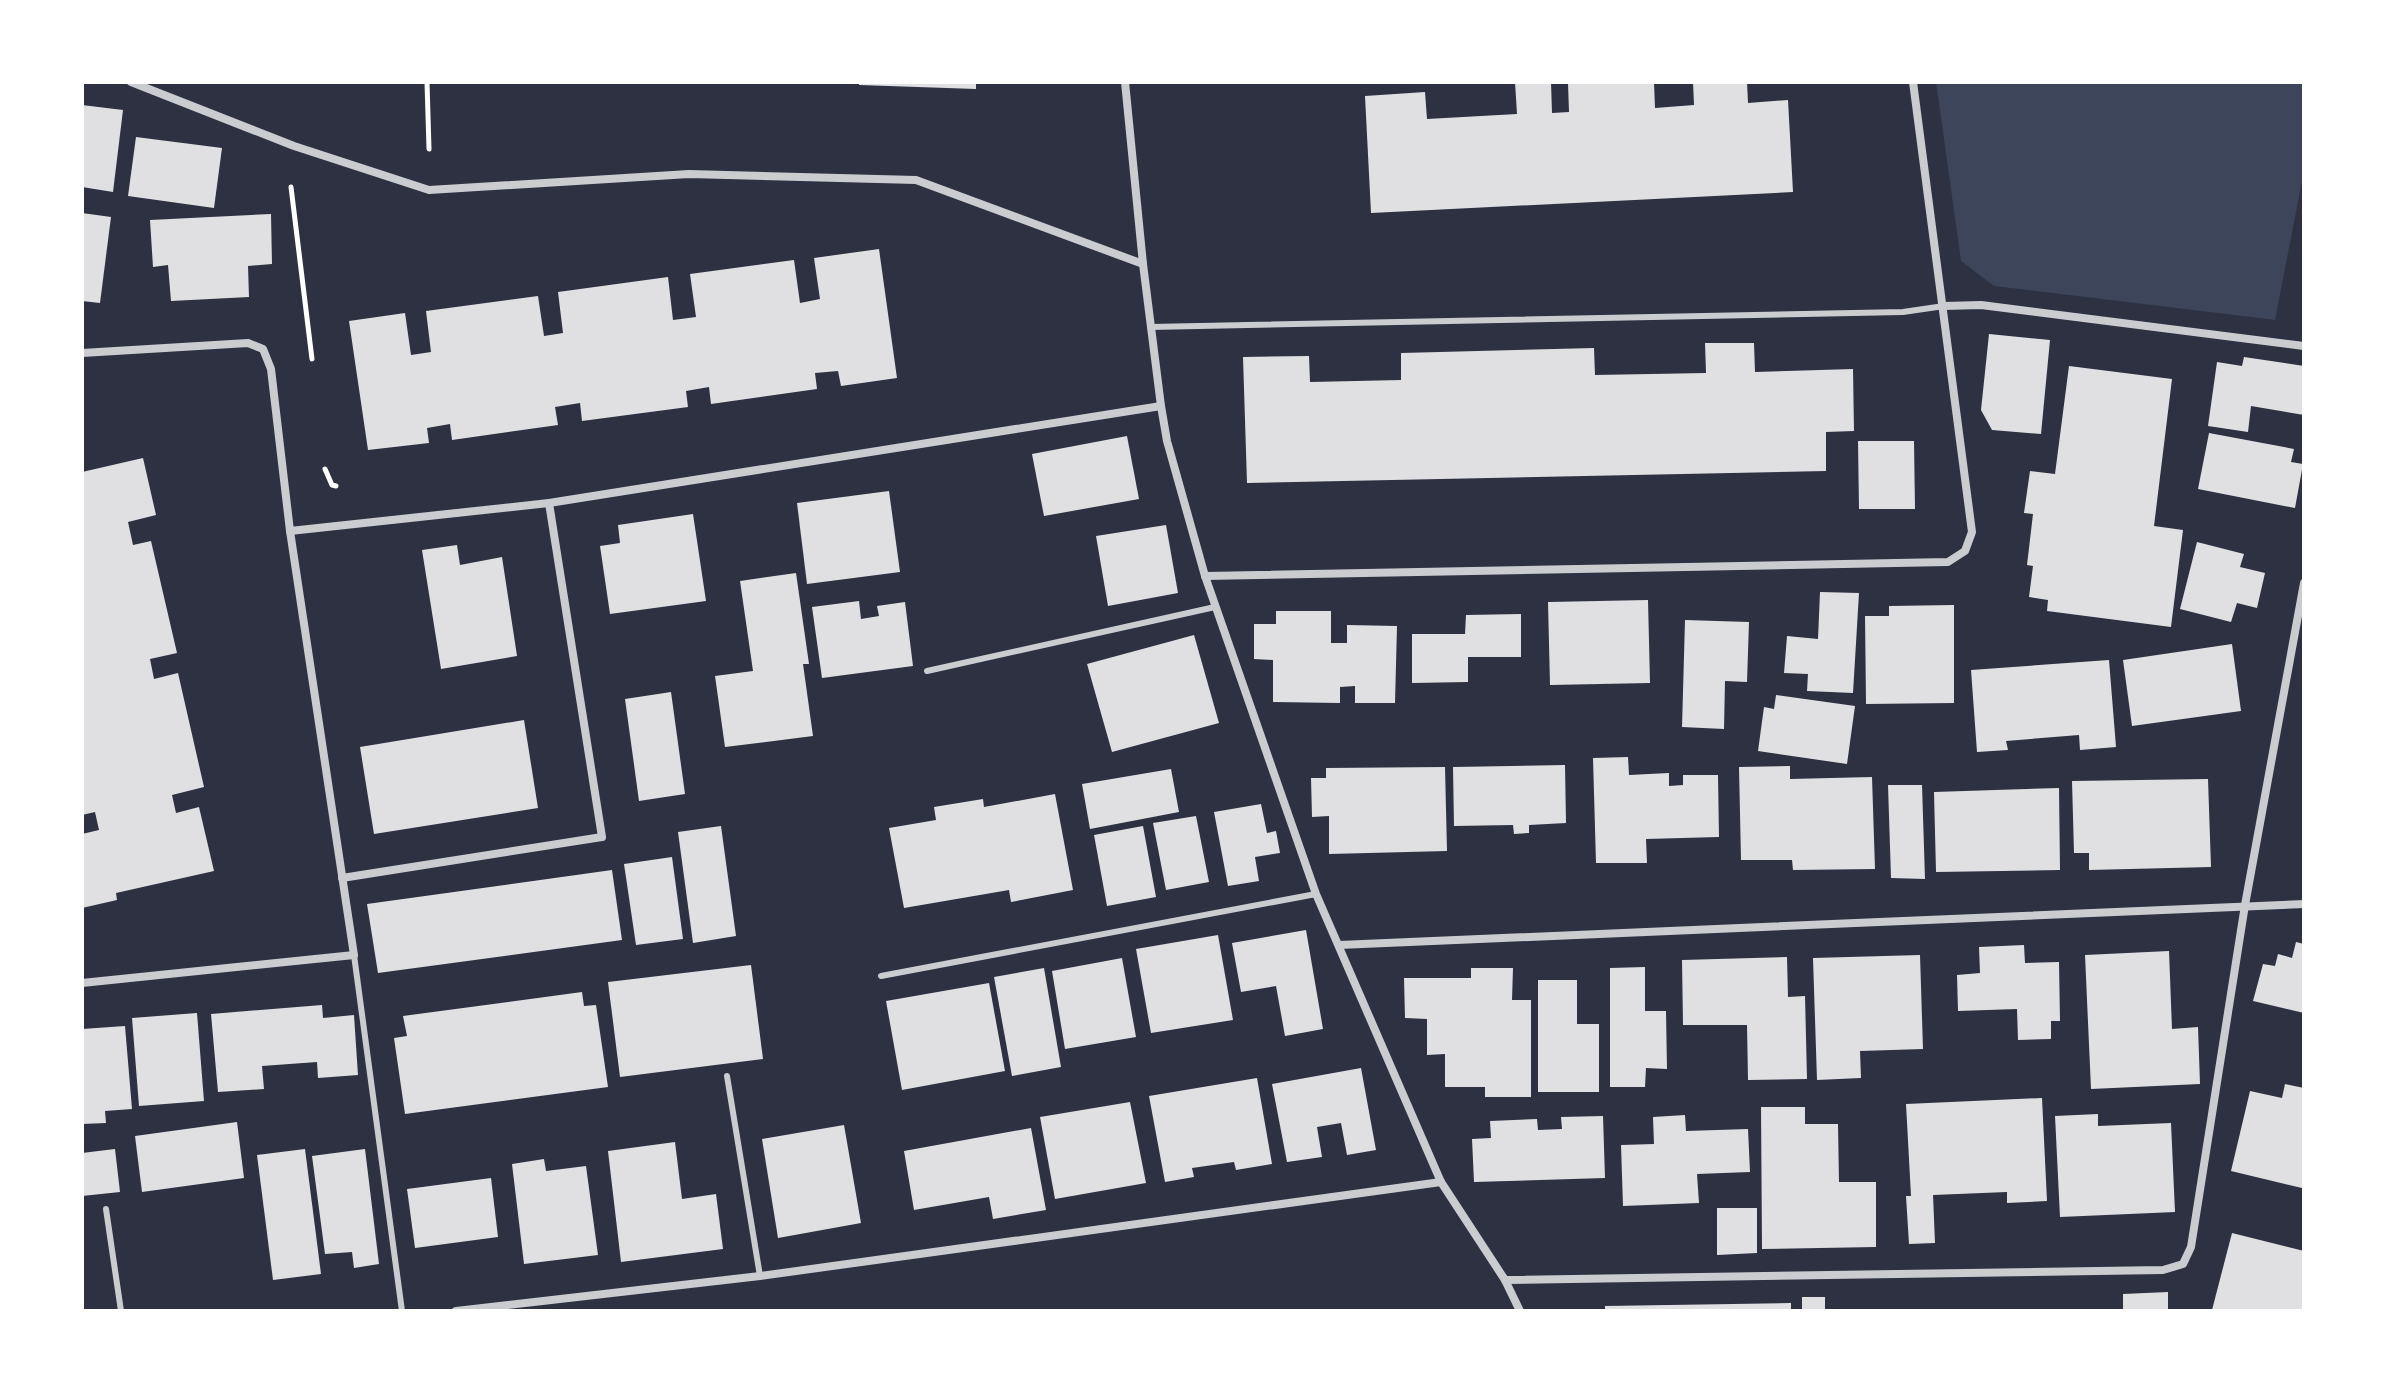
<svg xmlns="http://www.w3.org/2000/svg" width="2386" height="1393" viewBox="0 0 2386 1393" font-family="Montserrat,sans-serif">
  <rect width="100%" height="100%" fill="#2d3142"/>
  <polygon fill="#3c4559" points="1936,82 2304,82 2304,171 2275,320 1994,286 1961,261"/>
  <g fill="#e0e0e3">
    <polygon points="859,82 976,82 976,89 859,85"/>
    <polygon points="1515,82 1551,82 1552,113 1569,112 1568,83 1654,82 1655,108 1694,105 1693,82 1747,82 1748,103 1788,100 1793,192 1371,213 1365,96 1425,92 1427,119 1517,114"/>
    <polygon points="82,105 123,110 113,192 82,187"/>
    <polygon points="136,137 222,148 214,208 128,196"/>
    <polygon points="82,213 111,217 100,303 82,301"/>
    <polygon points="271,214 272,264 248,266 249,297 171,301 168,265 153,267 150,220"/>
    <polygon points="879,249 897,378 841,386 838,371 815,373 817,389 711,404 709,387 686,391 688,407 582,421 580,403 555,407 558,425 452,440 450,424 427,428 429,443 368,450 349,321 405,313 411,355 431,352 426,311 538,296 544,336 563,333 558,292 668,277 673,320 696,317 690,274 794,260 800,303 820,299 814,258"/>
    <polygon points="1989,334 2050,340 2041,434 1992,430 1981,410"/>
    <polygon points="1705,343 1754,343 1755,372 1853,369 1854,431 1826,432 1826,471 1247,483 1243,357 1309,356 1310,382 1401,380 1401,353 1594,348 1595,375 1706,373"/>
    <polygon points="2244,357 2304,366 2304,415 2251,406 2248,432 2208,426 2217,362 2242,366"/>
    <polygon points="2069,366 2172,379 2154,526 2183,530 2171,627 2047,611 2048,600 2029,597 2033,566 2027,565 2033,514 2024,513 2030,471 2055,474"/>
    <polygon points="2209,433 2294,449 2291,462 2303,464 2295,508 2198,489"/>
    <polygon points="1127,436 1139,499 1044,516 1032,454"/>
    <polygon points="1858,441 1914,441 1915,509 1859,509"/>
    <polygon points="143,458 156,515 128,522 133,545 151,541 177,653 150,659 154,679 178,673 204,787 172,795 176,813 199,807 214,871 116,893 117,900 82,908 82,834 99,830 95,812 82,815 82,472"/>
    <polygon points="889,491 900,572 807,584 797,503"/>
    <polygon points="693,514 706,601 610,614 600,546 620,543 618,525"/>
    <polygon points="1166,525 1178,593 1108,606 1096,536"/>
    <polygon points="2197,542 2244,554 2240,567 2265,573 2257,608 2237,603 2231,622 2180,609"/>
    <polygon points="457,545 460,565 502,557 517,656 441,669 422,550"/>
    <polygon points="796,573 809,664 803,664 813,736 725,747 715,676 753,671 740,581"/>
    <polygon points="1820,592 1859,593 1853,693 1807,691 1808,674 1784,673 1787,636 1818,639"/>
    <polygon points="1648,600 1650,683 1550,685 1548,602"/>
    <polygon points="859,601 861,619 879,616 877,606 905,602 913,666 822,678 812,607"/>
    <polygon points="1954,605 1954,703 1866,704 1865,616 1889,616 1889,606"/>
    <polygon points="1276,611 1331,611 1331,643 1347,643 1347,625 1397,626 1395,703 1355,703 1355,686 1340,687 1340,703 1273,702 1273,660 1254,659 1254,624 1276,624"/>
    <polygon points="1521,614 1521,657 1468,657 1468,682 1412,683 1412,634 1465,634 1466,615"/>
    <polygon points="1685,620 1749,622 1747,682 1725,681 1724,729 1682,727"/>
    <polygon points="1194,635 1219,723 1112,752 1087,664"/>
    <polygon points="2232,644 2241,711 2132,726 2123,660"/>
    <polygon points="2109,660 2116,747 2080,750 2079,735 2006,741 2008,750 1977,752 1971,670"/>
    <polygon points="671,692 685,794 639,801 625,699"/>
    <polygon points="1776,695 1855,706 1847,764 1758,751 1764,707 1774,709"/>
    <polygon points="524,720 538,808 374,834 360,747"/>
    <polygon points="1628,757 1629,775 1669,773 1669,786 1683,785 1683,775 1718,775 1719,837 1646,839 1647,863 1596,863 1593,758"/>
    <polygon points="1565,765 1566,823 1529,825 1529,833 1514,834 1513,825 1454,826 1453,767"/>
    <polygon points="1790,766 1790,779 1872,777 1875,869 1793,870 1792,860 1741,860 1739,767"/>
    <polygon points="1445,767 1447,851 1329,854 1329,816 1312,817 1311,778 1326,778 1326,768"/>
    <polygon points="1171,769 1179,812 1090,829 1082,784"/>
    <polygon points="2208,779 2211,867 2089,870 2089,853 2074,853 2072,781"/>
    <polygon points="1888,785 1922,785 1925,879 1891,878"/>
    <polygon points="2059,788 2060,870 1936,872 1934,792"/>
    <polygon points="1055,794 1073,890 1011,902 1009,890 904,908 889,828 936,820 934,807 983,799 984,807"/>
    <polygon points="1261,804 1267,833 1276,831 1280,853 1255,857 1259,881 1228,886 1214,812"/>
    <polygon points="1196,816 1209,882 1166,890 1153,823"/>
    <polygon points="721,826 736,936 693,943 678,832"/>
    <polygon points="1143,826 1156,897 1107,906 1094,835"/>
    <polygon points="672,857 683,939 636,945 624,864"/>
    <polygon points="612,870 622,940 378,973 367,904"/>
    <polygon points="1306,930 1323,1029 1285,1036 1276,986 1241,992 1232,943"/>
    <polygon points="1218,935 1233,1020 1151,1033 1136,949"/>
    <polygon points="2296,942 2304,944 2304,1013 2253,1001 2263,964 2275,966 2278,954 2292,958"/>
    <polygon points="2024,945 2025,963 2059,962 2060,1021 2051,1021 2051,1039 2018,1040 2017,1009 1958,1011 1957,975 1980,973 1979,947"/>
    <polygon points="2169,951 2172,1029 2198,1027 2200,1084 2091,1089 2085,955"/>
    <polygon points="1920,955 1923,1049 1860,1051 1861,1078 1817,1080 1813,958"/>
    <polygon points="1787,957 1788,997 1805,996 1807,1079 1748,1080 1747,1025 1683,1025 1682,960"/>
    <polygon points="1122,958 1136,1037 1065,1049 1052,971"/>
    <polygon points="751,965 763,1059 620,1077 608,982"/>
    <polygon points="1645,967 1645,1011 1666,1011 1667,1069 1646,1068 1645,1087 1610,1087 1610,968"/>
    <polygon points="1044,968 1061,1067 1012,1076 994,977"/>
    <polygon points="1471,968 1513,968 1512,1000 1531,1000 1531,1097 1485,1097 1485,1087 1445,1087 1445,1054 1427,1055 1427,1019 1405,1018 1404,978 1471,978"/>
    <polygon points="1538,980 1577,980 1577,1024 1599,1024 1599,1092 1538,1092"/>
    <polygon points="989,983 1005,1071 902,1090 886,1001"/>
    <polygon points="582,992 584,1006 596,1005 608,1087 405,1114 394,1038 407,1036 403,1016"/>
    <polygon points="322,1005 323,1018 354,1015 358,1075 318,1078 317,1062 262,1066 264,1089 218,1092 211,1014"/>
    <polygon points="197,1013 204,1101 139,1106 132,1018"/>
    <polygon points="125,1026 132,1109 105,1111 106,1123 82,1124 82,1029"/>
    <polygon points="1361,1068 1376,1150 1347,1155 1341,1123 1317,1127 1322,1157 1287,1162 1272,1084"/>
    <polygon points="1257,1078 1272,1164 1236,1170 1234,1162 1192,1168 1194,1177 1165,1182 1149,1096"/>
    <polygon points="2285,1084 2304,1088 2304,1179 2302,1188 2231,1171 2250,1091 2282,1098"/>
    <polygon points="2042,1098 2047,1201 2007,1203 2007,1192 1933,1195 1935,1243 1909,1244 1906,1196 1911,1196 1906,1104"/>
    <polygon points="1130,1102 1146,1183 1055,1199 1040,1117"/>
    <polygon points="1761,1107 1805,1107 1805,1124 1838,1124 1839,1182 1876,1182 1876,1247 1762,1249"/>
    <polygon points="2098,1114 2098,1126 2171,1123 2175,1212 2060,1217 2055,1116"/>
    <polygon points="1685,1115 1686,1131 1748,1129 1750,1172 1697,1174 1699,1203 1623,1206 1621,1145 1654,1144 1653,1117"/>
    <polygon points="1603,1116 1605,1178 1474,1182 1472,1139 1491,1138 1490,1121 1537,1119 1538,1130 1562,1129 1561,1117"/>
    <polygon points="237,1122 244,1178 142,1192 135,1136"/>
    <polygon points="844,1125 861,1223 778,1238 762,1139"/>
    <polygon points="1031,1128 1046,1210 993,1219 989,1197 914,1210 904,1151"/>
    <polygon points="675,1142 682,1199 716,1194 723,1249 621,1262 608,1151"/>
    <polygon points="115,1149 120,1192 82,1196 82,1153"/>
    <polygon points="305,1149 321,1274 273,1280 257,1155"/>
    <polygon points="365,1149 379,1264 354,1268 352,1252 325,1254 312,1156"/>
    <polygon points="544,1159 546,1171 586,1166 598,1255 524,1264 512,1164"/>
    <polygon points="491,1178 498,1237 415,1248 407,1189"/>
    <polygon points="1717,1208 1757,1208 1757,1253 1717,1255"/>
    <polygon points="2232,1233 2304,1251 2304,1311 2212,1310"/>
    <polygon points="2168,1292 2168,1311 2123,1311 2123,1294"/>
    <rect x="1802" y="1297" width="23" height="14"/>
    <polygon points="1791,1303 1791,1311 1605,1311 1605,1306"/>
  </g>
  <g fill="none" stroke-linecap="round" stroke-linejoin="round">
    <g stroke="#fff" stroke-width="5">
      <polyline points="427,82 429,149"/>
      <polyline points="291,187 312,359"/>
      <polyline points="325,469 332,485 336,486"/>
    </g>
    <g stroke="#caccd0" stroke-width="6">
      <polyline points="1150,327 1903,312 1944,306"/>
      <polyline points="927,671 1215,607"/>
      <polyline points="354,955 402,1311"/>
      <polyline points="881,976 1316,894"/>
      <polyline points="727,1076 760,1276"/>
      <polyline points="106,1209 121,1311"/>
    </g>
    <g stroke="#caccd0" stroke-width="8">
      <polyline points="131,82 294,146 429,190 689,174 916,180 1143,264"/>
      <polyline points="1125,82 1143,264 1161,406 1167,441 1205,576 1316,894 1441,1182 1505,1280 1520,1311"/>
      <polyline points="1944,306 1981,305 2304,346"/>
      <polyline points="82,353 248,343 263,349 271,369 290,531 354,955 82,983"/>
      <polyline points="290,531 549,503 1161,406"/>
      <polyline points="1205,576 1948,562 1965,551 1972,532 1913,82"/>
      <polyline points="342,878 602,837 549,503"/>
      <polyline points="1339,945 2304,904"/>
      <polyline points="1505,1280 2163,1270 2183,1264 2191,1247 2245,905 2304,583"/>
      <polyline points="456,1311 760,1276 1441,1182"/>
    </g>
  </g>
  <rect width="2386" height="1393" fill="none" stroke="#ffffff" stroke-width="168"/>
</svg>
